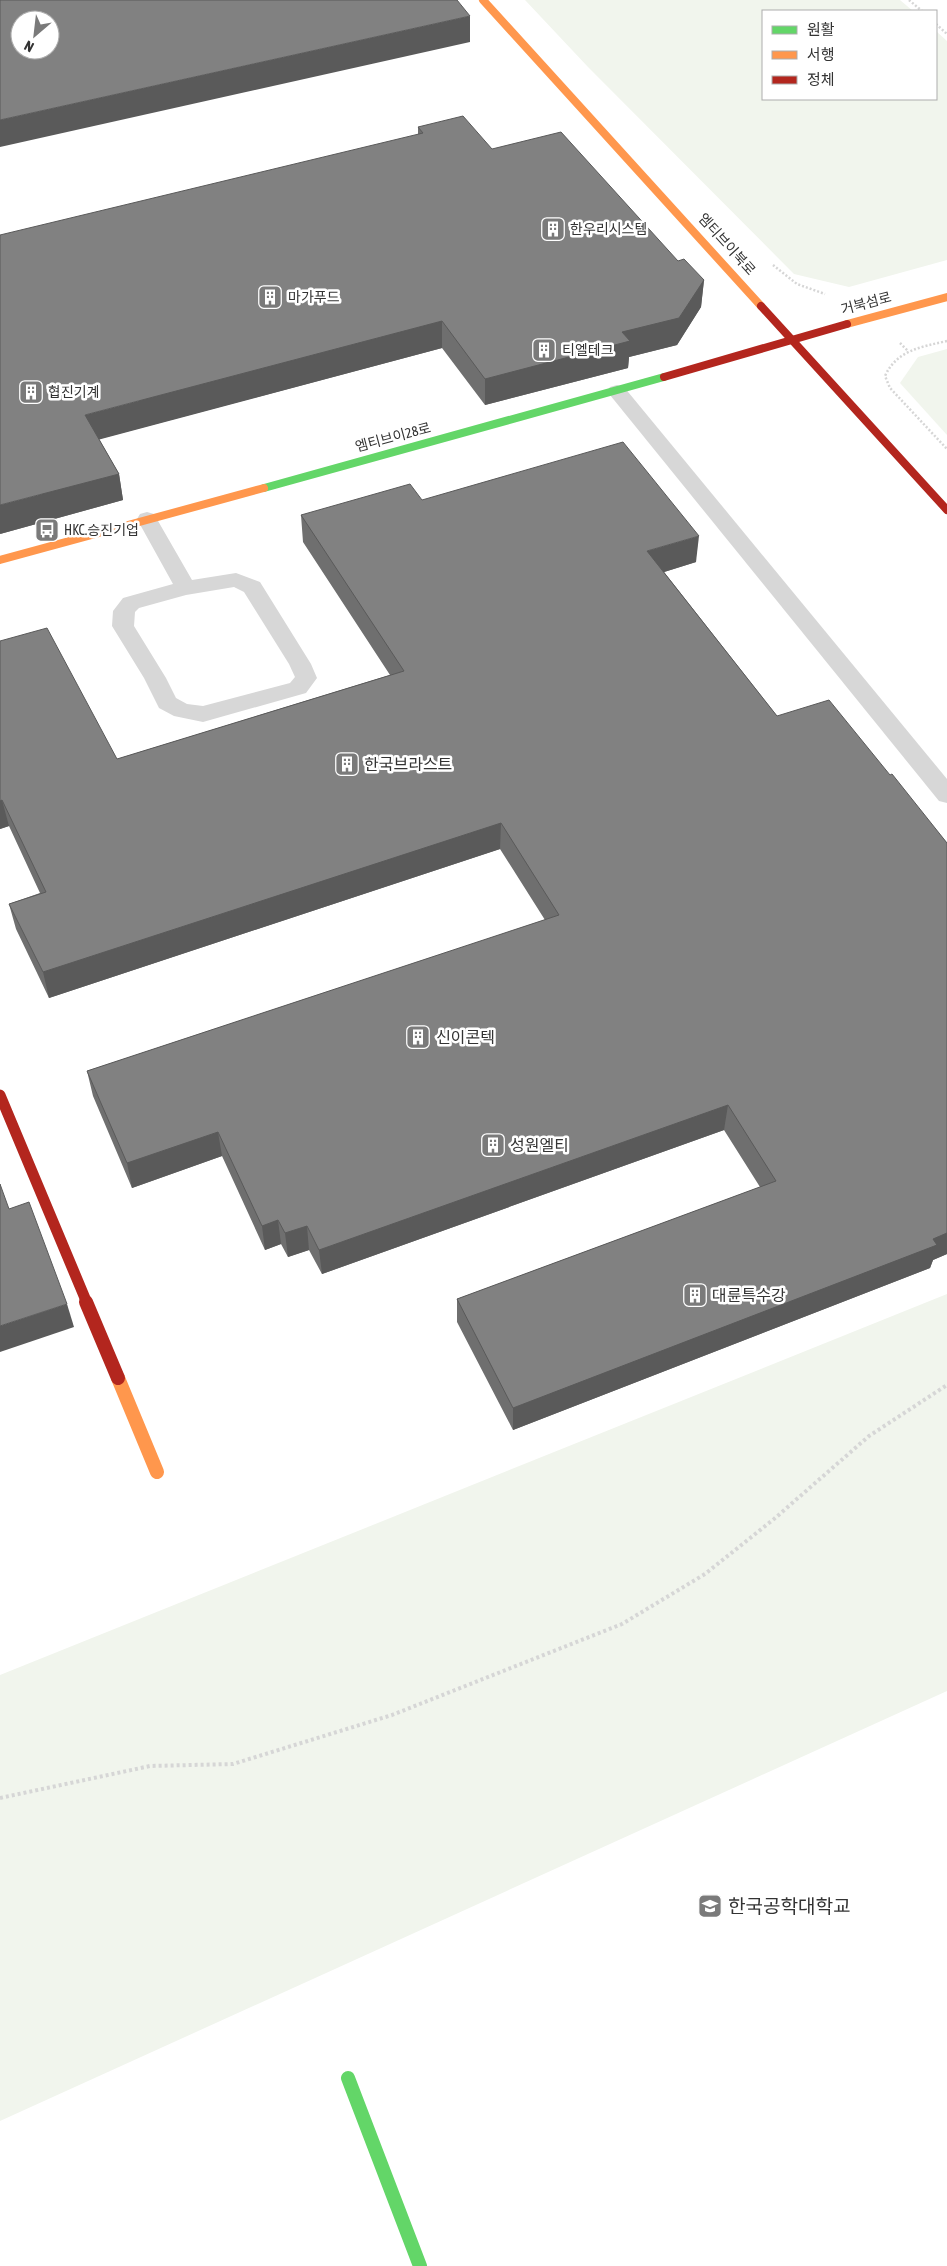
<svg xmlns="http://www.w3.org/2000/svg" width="947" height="2266" viewBox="0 0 947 2266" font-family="'Asap Condensed','Noto Sans KR',sans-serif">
  <rect width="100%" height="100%" fill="#fff"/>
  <g fill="#f1f5ed">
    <polygon points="525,0 900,0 913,11 763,11 763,99 936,99 936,31 947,41 947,260 849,287 794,274 588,67"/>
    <polygon points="947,349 947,435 900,383 918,357"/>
    <polygon points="947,1294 947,1691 0,2121 0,1675"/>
  </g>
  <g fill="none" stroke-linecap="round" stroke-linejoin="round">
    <g stroke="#d6d6d6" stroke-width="2.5" stroke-dasharray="2 2" stroke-linecap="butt">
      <polyline points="909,0 922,11"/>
      <polyline points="936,24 947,34"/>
      <polyline points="773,265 797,284 825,294"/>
      <path d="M 947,341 C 921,347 897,350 885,376 L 890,388 L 947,449"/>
      <polyline points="900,343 908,351"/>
    </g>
    <polyline stroke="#d6d6d6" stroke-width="4" stroke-dasharray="3 3" stroke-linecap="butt" points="0,1798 150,1766 233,1764 392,1715 622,1624 705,1574 774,1519 869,1436 947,1385"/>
    <g fill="#d7d7d7" fill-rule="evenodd">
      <polygon points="617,385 624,387 947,779 947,803 939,801 610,395 607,391 610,387"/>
      <path d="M 147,512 L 154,514 L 192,580 L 236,573 L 260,582 L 311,664 L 317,678 L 306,693 L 203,722 L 174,716 L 159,708 L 144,678 L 112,626 L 113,611 L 123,598 L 173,584 L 137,519 L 140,514 ZM 234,587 L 244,592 L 289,664 L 295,677 L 290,683 L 203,706 L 187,704 L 176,698 L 166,678 L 134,626 L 135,612 L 139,608 L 186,595 Z"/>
    </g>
    <polyline stroke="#63d668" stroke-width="8" points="264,488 664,377"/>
    <polyline stroke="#63d668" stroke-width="14" points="348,2078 420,2266"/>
    <g stroke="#ff974d" stroke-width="8">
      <polyline points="483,0 761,306"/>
      <polyline points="847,324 947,297"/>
      <polyline points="0,560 264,488"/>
    </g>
    <polyline stroke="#ff974d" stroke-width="14" points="118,1378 157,1472"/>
    <g stroke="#b3261e" stroke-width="8">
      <polyline points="761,306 947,510"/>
      <polyline points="664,377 847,324"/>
    </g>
    <polyline stroke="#b3261e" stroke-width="11" points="0,1095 87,1303"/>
    <polyline stroke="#b3261e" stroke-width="14" points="86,1302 118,1378"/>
  </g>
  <g fill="#6f6f6f">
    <polygon points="418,127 492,149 678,261 704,280 701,307 677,345 629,357 628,368 485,405 442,348 99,439 119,474 123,500 0,534 418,134"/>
    <polygon points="422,500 696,562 664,572 777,716 890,775 947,843 947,1254 933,1260 930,1268 513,1430 457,1322 457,1299 760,1187 724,1130 322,1274 309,1250 288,1257 281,1244 265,1250 222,1156 132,1188 93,1096 87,1071 545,920 500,849 49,998 16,929 9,904 40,893 9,826 0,829 0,641 117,759 390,675 303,542 301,515"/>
  </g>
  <g fill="#5a5a5a">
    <polygon points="470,16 470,42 0,147 0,120"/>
    <polygon points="704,280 701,307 677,345 629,357 628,368 485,405 485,379 622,332"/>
    <polygon points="442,321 442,348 90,442 85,415"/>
    <polygon points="119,474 123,500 0,534 0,505"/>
    <polygon points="699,536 696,562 645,578 647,551"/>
    <polygon points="2,800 9,826 0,829 0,801"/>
    <polygon points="501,823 500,849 49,998 43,972"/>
    <polygon points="728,1105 724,1130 322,1274 319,1250"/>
    <polygon points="218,1132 222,1156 132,1188 127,1163"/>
    <polygon points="278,1220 281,1244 265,1250 262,1226"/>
    <polygon points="307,1226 309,1250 288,1257 285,1233"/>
    <polygon points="947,1233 947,1254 933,1260 930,1268 513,1430 513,1408"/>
    <polygon points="67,1304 74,1327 0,1352 0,1326"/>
  </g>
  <g fill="#818181" stroke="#5a5a5a" fill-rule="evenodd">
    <path d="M 0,0 L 457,0 L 470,16 L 0,120 ZM 20,20 L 50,20 L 50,50 L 20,50 Z"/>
    <polygon points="463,116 492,149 561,132 678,261 684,259 704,280 679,318 622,332 630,341 485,379 442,321 85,415 119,474 0,505 0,235 423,133 418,127"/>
    <polygon points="623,442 699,536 647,551 777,716 829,700 890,775 892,774 947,843 947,1233 933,1239 937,1245 513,1408 457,1299 776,1181 728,1105 319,1250 307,1226 285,1233 278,1220 262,1226 218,1132 127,1163 87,1071 559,915 501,823 43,972 9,904 46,892 2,800 0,801 0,641 47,628 117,759 404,671 301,515 410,484 422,500"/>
    <polygon points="0,1184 9,1209 29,1202 67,1304 0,1326"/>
  </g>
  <defs>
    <g id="building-square" transform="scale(1.25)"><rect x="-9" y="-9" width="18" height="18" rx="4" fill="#7a7a7a" stroke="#fff"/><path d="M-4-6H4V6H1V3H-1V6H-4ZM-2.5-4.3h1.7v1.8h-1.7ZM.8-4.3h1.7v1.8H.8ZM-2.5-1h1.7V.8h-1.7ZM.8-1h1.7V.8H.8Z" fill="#fff"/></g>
    <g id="bus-square" transform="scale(1.25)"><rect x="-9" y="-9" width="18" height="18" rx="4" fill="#7a7a7a" stroke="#fff"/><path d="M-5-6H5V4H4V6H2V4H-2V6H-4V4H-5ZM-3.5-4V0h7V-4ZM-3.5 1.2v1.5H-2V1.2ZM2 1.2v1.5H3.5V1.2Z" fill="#fff"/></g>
    <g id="university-square" transform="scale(1.25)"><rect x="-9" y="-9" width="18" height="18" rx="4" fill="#7a7a7a" stroke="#fff"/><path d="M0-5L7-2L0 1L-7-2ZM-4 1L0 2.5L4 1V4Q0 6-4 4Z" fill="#fff"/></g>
  </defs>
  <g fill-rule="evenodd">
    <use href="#building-square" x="553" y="229"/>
    <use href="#building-square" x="270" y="297"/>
    <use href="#building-square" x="544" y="350"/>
    <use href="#building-square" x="31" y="392"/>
    <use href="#bus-square" x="47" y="530"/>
    <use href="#building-square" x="347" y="764"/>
    <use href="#building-square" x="418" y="1037"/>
    <use href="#building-square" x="493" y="1145"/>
    <use href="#building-square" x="695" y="1295"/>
    <use href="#university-square" x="710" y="1906"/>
  </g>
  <g text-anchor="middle" stroke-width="5" stroke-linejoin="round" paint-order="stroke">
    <g font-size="14" fill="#333" stroke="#fff" text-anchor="start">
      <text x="570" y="234">한우리시스템</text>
      <text x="288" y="302">마가푸드</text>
      <text x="562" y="355">티엘테크</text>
      <text x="48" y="397">협진기계</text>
      <text x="64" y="535">HKC.승진기업</text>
    </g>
    <g font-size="14" fill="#333" stroke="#fff">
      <text transform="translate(727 244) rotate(48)" y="5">엠티브이북로</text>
      <text transform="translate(866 303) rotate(-15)" y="5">거북섬로</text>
      <text transform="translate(393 437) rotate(-15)" y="5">엠티브이28로</text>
    </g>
    <g font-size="16" fill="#333" stroke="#fff" text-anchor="start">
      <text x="364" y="770">한국브라스트</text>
      <text x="436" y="1043">신이콘텍</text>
      <text x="510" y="1151">성원엘티</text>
      <text x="712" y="1301">대륜특수강</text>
    </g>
    <g font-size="19" fill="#333" stroke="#fff" text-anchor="start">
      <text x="728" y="1913">한국공학대학교</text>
    </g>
  </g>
  <rect x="762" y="10" width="175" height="90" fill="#ffffff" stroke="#adadad"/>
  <rect x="772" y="26" width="25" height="8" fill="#63d668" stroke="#adadad"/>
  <text x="807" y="35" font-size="15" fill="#333333">원활</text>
  <rect x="772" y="51" width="25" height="8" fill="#ff974d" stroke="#adadad"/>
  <text x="807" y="60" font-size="15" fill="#333333">서행</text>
  <rect x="772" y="76" width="25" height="8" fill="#b3261e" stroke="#adadad"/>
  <text x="807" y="85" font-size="15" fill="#333333">정체</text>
  <g transform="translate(35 35) rotate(208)"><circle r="24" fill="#ffffff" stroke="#adadad"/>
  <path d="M0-4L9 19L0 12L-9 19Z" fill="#7a7a7a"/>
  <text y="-8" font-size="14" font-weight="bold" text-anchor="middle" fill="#333333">N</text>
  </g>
</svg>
